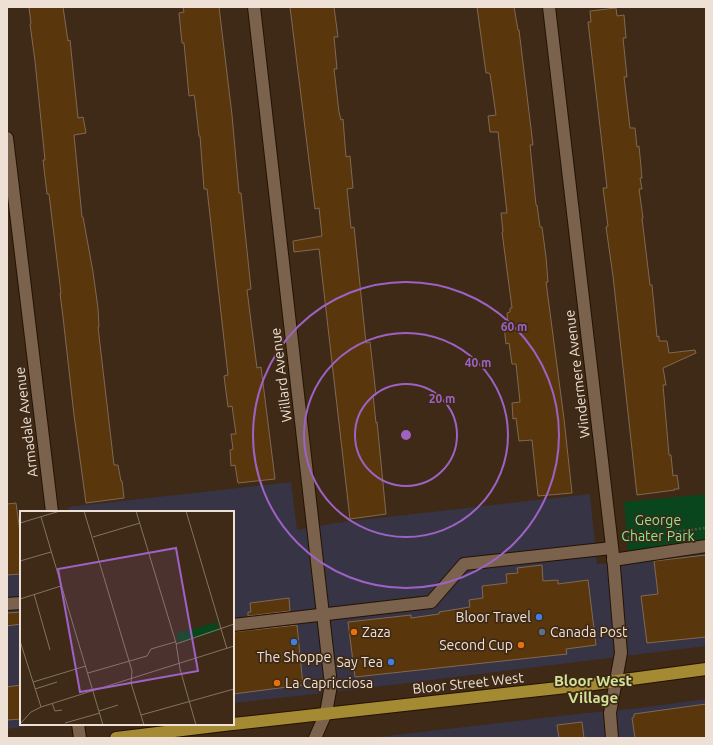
<svg xmlns="http://www.w3.org/2000/svg" width="713" height="745" viewBox="0 0 713 745" font-family="Ubuntu,sans-serif">
  <rect width="100%" height="100%" fill="#3e2a16"/>
  <g fill="#373445">
    <polygon points="291,482 297,530 335,523 590,494 597,564 630,562 706,552 706,646 359,689 233,703 233,512 69,512 68,507"/>
    <polygon points="21,574 21,724 46,724 7,729 7,575"/>
    <polygon points="706,699 706,738 369,738 586,713 632,709"/>
  </g>
  <polygon fill="#09461d" points="706,494 706,552 629,562 624,502"/>
  <g fill="#5a360c" stroke="#806953">
    <polygon points="29,7 63,7 68,41 70,40 78,118 83,117 86,133 74,135 82,217 83,217 93,272 98,308 99,327 98,327 114,465 118,465 121,481 122,481 124,498 86,503 74,415 63,317 60,293 61,293 49,194 47,194 43,160 45,160 35,61 30,24 31,24"/>
    <polygon points="183,7 219,7 232,115 239,193 241,193 251,289 247,290 257,368 261,367 275,479 238,483 235,465 231,466 230,450 233,449 231,434 236,434 232,406 228,407 224,376 228,375 207,189 204,189 200,136 199,136 195,100 194,95 189,96 184,43 182,43 179,13 184,12"/>
    <polygon points="290,7 334,7 338,37 334,37 337,69 334,69 339,112 341,120 343,119 346,157 350,156 353,188 347,189 351,228 354,227 366,343 370,342 376,395 373,395 376,423 377,422 386,514 350,519 319,249 294,252 293,241 322,236 319,208 315,209"/>
    <polygon points="477,7 514,7 518,30 519,30 533,145 530,145 536,205 537,205 540,227 542,227 546,257 548,282 546,282 564,419 572,493 538,496 532,440 519,441 516,418 513,419 512,403 520,402 516,364 512,364 509,343 506,344 504,327 508,326 507,313 510,312 510,308 512,308 502,232 503,232 501,213 507,213 498,132 490,132 488,116 496,115 490,74 489,73 486,73"/>
    <polygon points="616,8 617,16 624,15 626,38 623,38 627,77 624,77 630,128 635,128 637,147 639,146 642,178 640,178 642,189 639,189 643,218 642,218 650,285 652,285 657,337 659,336 659,341 667,341 669,353 695,350 696,353 663,368 666,385 663,385 669,455 671,455 673,476 677,475 679,489 674,489 675,490 637,495 613,276 606,227 608,226 603,188 607,188 588,22 591,22 590,11"/>
    <polygon points="16,503 21,539 21,574 7,575 7,504"/>
    <polygon points="706,555 706,637 647,643 641,596 658,594 654,561"/>
    <polygon points="542,565 543,581 558,580 558,584 588,580 596,645 566,649 567,654 355,677 348,622 411,615 411,618 439,614 439,612 470,607 469,600 483,598 482,586 507,583 506,574 518,573 517,568"/>
    <polygon points="289,598 290,611 248,616 248,612 251,612 250,603"/>
    <polygon points="21,612 21,624 7,626 7,613"/>
    <polygon points="297,625 303,685 233,694 233,632"/>
    <polygon points="21,685 21,719 7,720 7,687"/>
    <polygon points="706,704 706,738 635,738 632,718 634,717 634,714"/>
    <polygon points="582,722 584,738 559,738 557,725"/>
  </g>
  <g fill="none" stroke-linecap="round" stroke-linejoin="round">
    <g stroke="#251201" stroke-width="14">
      <g id="minor">
        <polyline points="254,7 331,685 326,713 315,738"/>
        <polyline points="549,7 613,555 621,653 610,713 612,738"/>
        <polyline points="7,138 52,512"/>
        <polyline points="613,560 706,546"/>
        <polyline points="7,604 21,603"/>
        <polyline points="233,625 431,602 464,564 612,548"/>
        <polyline points="78,724 80,738"/>
      </g>
    </g>
    <g stroke="#251201" stroke-width="14">
      <g id="major">
        <polyline points="233,724 594,684 706,669"/>
        <polyline points="116,738 232,724"/>
      </g>
    </g>
    <g stroke="#7c6a59" stroke-width="2.5" stroke-dasharray="1 3" stroke-linecap="butt">
      <polyline points="624,538 706,528"/>
      <polyline points="7,653 8,653"/>
    </g>
    <use href="#minor" stroke="#7a624d" stroke-width="12"/>
    <use href="#major" stroke="#a38a33" stroke-width="12"/>
  </g>
  <g fill="none" stroke="#9e62c5" stroke-width="2">
    <circle cx="406" cy="435" r="51"/>
    <circle cx="406" cy="435" r="102"/>
    <circle cx="406" cy="435" r="153"/>
  </g>
  <g fill="#3f7fe0" stroke="#3e2a16" stroke-width="1.5">
    <circle cx="539" cy="617" r="4"/>
    <circle cx="294" cy="642" r="4"/>
    <circle cx="391" cy="662" r="4"/>
  </g>
  <g fill="#e8710a" stroke="#3e2a16" stroke-width="1.5">
    <circle cx="354" cy="632" r="4"/>
    <circle cx="521" cy="645" r="4"/>
    <circle cx="277" cy="683" r="4"/>
  </g>
  <circle fill="#5c6f8a" stroke="#3e2a16" stroke-width="1.5" cx="542" cy="632" r="4"/>
  <g text-anchor="middle" stroke-width="3.5" stroke-linejoin="round" paint-order="stroke">
    <g font-size="14" fill="#eee0d4" stroke="#3e2a16">
      <text transform="translate(577 374) rotate(-97)" y="5">Windermere Avenue</text>
      <text transform="translate(281 375) rotate(-97)" y="5">Willard Avenue</text>
      <text transform="translate(26 422) rotate(-97)" y="5">Armadale Avenue</text>
      <text transform="translate(468 683) rotate(-6)" y="5">Bloor Street West</text>
    </g>
    <g font-size="14" fill="#7feb96" stroke="#3e2a16">
      <text x="658" y="525">George<tspan x="658" dy="16">Chater Park</tspan></text>
    </g>
    <g font-size="14" fill="#eee0d4" stroke="#3e2a16" text-anchor="end">
      <text x="531" y="622">Bloor Travel</text>
      <text x="362" y="637" text-anchor="start">Zaza</text>
      <text x="550" y="637" text-anchor="start">Canada Post</text>
      <text x="513" y="650">Second Cup</text>
      <text x="294" y="662" text-anchor="middle">The Shoppe</text>
      <text x="383" y="667">Say Tea</text>
      <text x="285" y="688" text-anchor="start">La Capricciosa</text>
    </g>
    <g font-size="15" font-weight="bold" fill="#d1e397" stroke="#3e2a16">
      <text x="593" y="686">Bloor West<tspan x="593" dy="17">Village</tspan></text>
    </g>
  </g>
  <g transform="translate(20 511)">
    <rect width="214" height="214" fill="#3e2a16"/>
    <path d="M 197,111 L 199,120 L 159,132 L 156,123 Z" fill="#09461d"/>
    <path fill="none" stroke="#847362" stroke-width="1" d="M 64,0 L 112,160 L 111,172 L 124,214M 116,0 L 156,132 L 160,158 L 176,214M 166,0 L 207,138M 21,6 L 83,214M 0,12 L 40,0M 73,26 L 120,12M 0,50 L 31,41M 14,83 L 30,139M 0,88 L 41,75M 0,130 L 21,196M 156,133 L 214,113M 68,162 L 127,145 L 131,138 L 155,131M 13,171 L 66,155M 15,178 L 37,171M 32,192 L 35,200 L 42,199M 79,200 L 98,194M 121,204 L 214,178M 45,212 L 80,202M 0,213 L 11,201 L 21,196 L 214,135"/>
    <path fill="#9e62c5" fill-opacity="0.15" stroke="#9e62c5" stroke-width="2" d="M 156,37 L 178,160 L 60,181 L 38,58 Z"/>
    <rect width="214" height="214" fill="none" stroke="#eee0d4" stroke-width="2"/>
  </g>
  <circle cx="406" cy="435" r="6" fill="#9e62c5" stroke="#3e2a16" stroke-width="2"/>
  <g font-size="12" text-anchor="middle" font-weight="bold" fill="#9e62c5" stroke="#3e2a16" stroke-width="3.5" stroke-linejoin="round" paint-order="stroke">
    <text x="514" y="331">60 m</text>
    <text x="478" y="367">40 m</text>
    <text x="442" y="403">20 m</text>
  </g>
  <rect width="713" height="745" fill="none" stroke="#eee0d4" stroke-width="16"/>
</svg>
